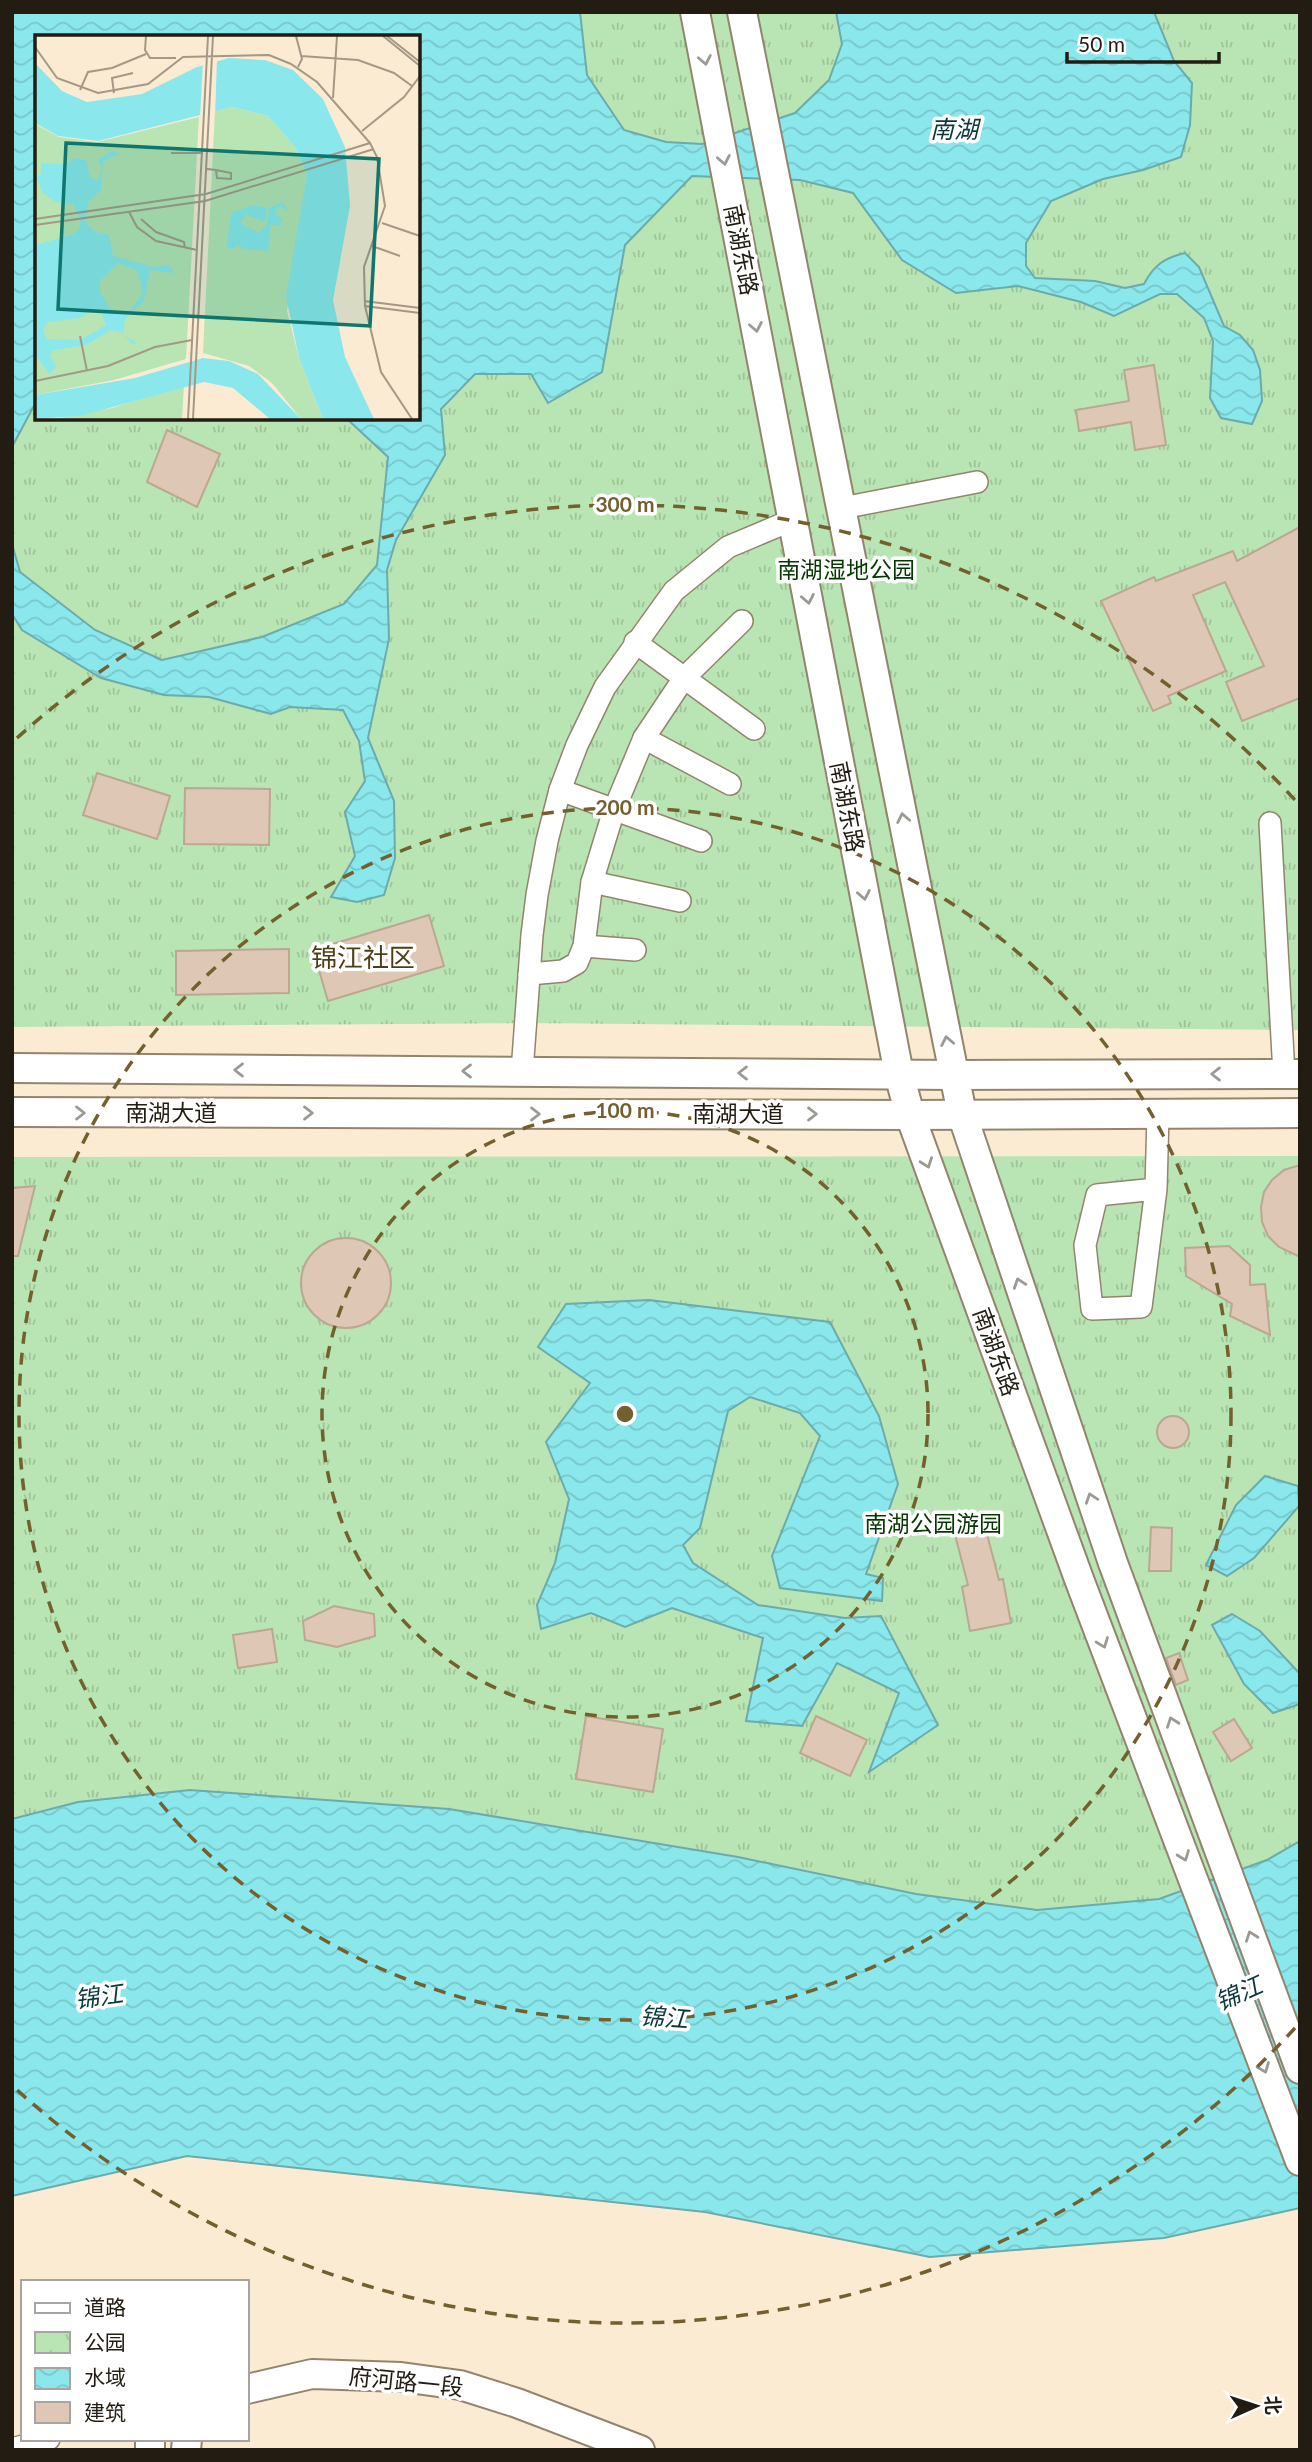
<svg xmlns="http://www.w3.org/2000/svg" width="1312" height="2462" viewBox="0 0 1312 2462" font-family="Lato,'Noto Sans SC',sans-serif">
  <defs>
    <pattern id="park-tufts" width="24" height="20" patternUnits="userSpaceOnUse" patternTransform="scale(1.75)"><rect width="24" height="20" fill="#b9e4b3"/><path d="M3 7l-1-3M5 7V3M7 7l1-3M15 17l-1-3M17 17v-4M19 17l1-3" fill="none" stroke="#9fc399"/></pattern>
    <pattern id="water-waves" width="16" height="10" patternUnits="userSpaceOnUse" patternTransform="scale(1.75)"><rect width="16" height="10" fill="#8ae8ed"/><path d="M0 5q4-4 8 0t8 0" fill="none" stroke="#77c6ca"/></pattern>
  </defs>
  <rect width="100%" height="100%" fill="#fcebd3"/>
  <g fill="url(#park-tufts)" fill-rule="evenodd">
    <path d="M 12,12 L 1300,12 L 1300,1030 L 527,1023 L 12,1027 ZM 37,37 L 418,37 L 418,418 L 37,418 Z"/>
    <polygon points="1300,1156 1300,1841 1268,1860 1159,1899 1037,1910 916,1894 738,1857 449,1809 190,1790 78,1802 12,1819 12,1157"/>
  </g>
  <g fill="url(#water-waves)" stroke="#6babac" stroke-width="2">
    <path d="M 12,12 L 580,12 L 587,75 L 624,130 L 666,142 L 702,144 L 795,113 L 829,80 L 842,44 L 836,12 L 1154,12 L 1174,61 L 1192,83 L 1190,125 L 1181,157 L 1143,170 L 1103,179 L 1051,201 L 1026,243 L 1026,266 L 1035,278 L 1095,281 L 1125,288 L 1144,284 C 1154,265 1164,258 1185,253 L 1199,267 L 1224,326 L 1240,335 L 1253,350 L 1260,370 L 1262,401 L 1252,424 L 1221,418 L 1210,398 L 1213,341 L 1204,318 L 1177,294 L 1160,294 L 1114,316 L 1081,302 L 1018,286 L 956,293 L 902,260 L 853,193 L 800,180 L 692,176 L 625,245 L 602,372 L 548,403 L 531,374 L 475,374 L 441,409 L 445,455 L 396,540 L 387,570 L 389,639 L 368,738 L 394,801 L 395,858 L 384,895 L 357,902 L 331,897 L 355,856 L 345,812 L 365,781 L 359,741 L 343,710 L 290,707 L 271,714 L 209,697 L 164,695 L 101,678 L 22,630 L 12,614 L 12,544 L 20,572 L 95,630 L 162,660 L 262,637 L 344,604 L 377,565 L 388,457 L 346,418 L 418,418 L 418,37 L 37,37 L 37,400 L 12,447 Z"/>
    <polygon points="649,1300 830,1322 879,1416 898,1484 866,1574 883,1578 882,1601 780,1588 772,1556 820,1436 800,1413 750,1397 728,1411 700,1528 683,1545 693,1563 758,1605 845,1618 881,1616 938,1725 869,1772 899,1693 837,1663 802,1726 746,1721 763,1638 672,1608 625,1627 591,1613 541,1629 537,1605 555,1563 569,1499 546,1442 590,1383 538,1347 566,1304"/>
    <polygon points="1265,1476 1298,1486 1299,1506 1254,1558 1227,1576 1206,1565 1236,1505"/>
    <polygon points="1232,1614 1260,1631 1300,1674 1300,1704 1273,1713 1244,1684 1212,1625"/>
    <polygon points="190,1790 449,1809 738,1857 916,1894 1037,1910 1159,1899 1267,1860 1300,1841 1300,2208 1164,2238 930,2257 705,2212 187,2156 12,2196 12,1819 78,1802"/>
  </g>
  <g fill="#dec8b5" stroke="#bca793" stroke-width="2">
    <polygon points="1154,365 1166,445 1135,450 1131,422 1079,431 1076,410 1129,401 1124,370"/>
    <polygon points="167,430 220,454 197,507 147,482"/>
    <polygon points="1300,527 1300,698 1242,721 1226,682 1264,666 1225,582 1193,595 1226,671 1168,696 1171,703 1153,711 1101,601 1154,577 1156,581 1233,551 1237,561"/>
    <polygon points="97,773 170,796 157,839 83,815"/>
    <polygon points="185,788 270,789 269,845 184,844"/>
    <polygon points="429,915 444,966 328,1001 313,950"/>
    <polygon points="289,949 289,993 176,995 176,951"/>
    <polygon points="1300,1165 1300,1257 1279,1247 1268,1236 1262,1222 1261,1207 1264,1192 1272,1180 1284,1170"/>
    <polygon points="35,1186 18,1256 12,1256 12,1188"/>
    <circle cx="346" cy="1283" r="45"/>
    <polygon points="1229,1246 1250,1265 1250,1285 1265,1284 1270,1335 1230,1316 1232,1304 1186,1276 1185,1248"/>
    <circle cx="1173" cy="1432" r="16"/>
    <polygon points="982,1515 999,1580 1003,1579 1011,1623 970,1631 962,1587 968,1585 952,1523"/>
    <polygon points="1151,1527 1172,1528 1171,1571 1149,1571"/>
    <polygon points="334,1606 374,1614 375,1636 337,1647 305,1640 303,1621"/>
    <polygon points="272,1629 277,1662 238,1668 233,1635"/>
    <polygon points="1179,1653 1188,1680 1176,1685 1166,1658"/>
    <polygon points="586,1716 663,1729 653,1792 576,1779"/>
    <polygon points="816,1716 867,1740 850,1776 800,1753"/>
    <polygon points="1234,1719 1252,1748 1231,1761 1213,1732"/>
  </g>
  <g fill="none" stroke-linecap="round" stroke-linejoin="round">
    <g stroke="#93846e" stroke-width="24">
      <g id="minor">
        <polyline points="842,508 977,482"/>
        <polyline points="635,642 754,729"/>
        <polyline points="644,738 730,784"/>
        <polyline points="560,790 701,841"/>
        <polyline points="1270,823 1284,1074"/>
        <polyline points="592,882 680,901"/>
        <polyline points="584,946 635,950"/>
        <polyline points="529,974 563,971 577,963 584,946 592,882 614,810 644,738 684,678 742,621"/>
        <polyline points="522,1072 532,935 537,895 547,841 560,790 577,745 605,687 674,591 728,547 792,520"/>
        <polyline points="1156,1189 1097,1195 1085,1245 1092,1309 1141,1307 1156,1189 1158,1114"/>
        <polyline points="12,2449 49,2439"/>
      </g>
    </g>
    <g stroke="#93846e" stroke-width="32">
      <g id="major">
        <polyline points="695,12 899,1074 910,1115 1079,1579 1300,2161"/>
        <polyline points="742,12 962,1114 1113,1563 1300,2069"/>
        <polyline points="12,1068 954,1075 1300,1074"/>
        <polyline points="12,1112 910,1115 1300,1113"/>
        <polyline points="247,2389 312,2374 401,2377 460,2385 517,2403 640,2450"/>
        <polyline points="150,2450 150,2439"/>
        <polyline points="186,2450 187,2439"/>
      </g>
    </g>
    <use href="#minor" stroke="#fff" stroke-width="21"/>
    <use href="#major" stroke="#fff" stroke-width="28"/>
  </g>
  <defs><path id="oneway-chevron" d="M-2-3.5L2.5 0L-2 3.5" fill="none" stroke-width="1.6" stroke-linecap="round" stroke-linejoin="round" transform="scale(1.75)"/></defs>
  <g stroke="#9c9995">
    <use href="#oneway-chevron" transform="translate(705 60) rotate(79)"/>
    <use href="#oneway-chevron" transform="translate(724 160) rotate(79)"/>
    <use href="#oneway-chevron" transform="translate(756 327) rotate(79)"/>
    <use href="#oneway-chevron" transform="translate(808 599) rotate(79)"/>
    <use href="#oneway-chevron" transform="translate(903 818) rotate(-101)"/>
    <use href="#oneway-chevron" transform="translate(864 895) rotate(79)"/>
    <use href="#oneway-chevron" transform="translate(947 1041) rotate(-101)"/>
    <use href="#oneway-chevron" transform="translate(239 1070) rotate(-180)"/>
    <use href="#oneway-chevron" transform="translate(467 1071) rotate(-180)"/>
    <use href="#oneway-chevron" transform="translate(743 1073) rotate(-180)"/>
    <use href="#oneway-chevron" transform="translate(1216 1074) rotate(180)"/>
    <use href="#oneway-chevron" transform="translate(80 1113)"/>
    <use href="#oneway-chevron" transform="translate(308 1113)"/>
    <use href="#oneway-chevron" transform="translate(535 1114)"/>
    <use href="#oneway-chevron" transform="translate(812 1114)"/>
    <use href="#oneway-chevron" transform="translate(927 1163) rotate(70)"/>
    <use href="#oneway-chevron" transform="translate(1019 1283) rotate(-109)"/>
    <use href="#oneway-chevron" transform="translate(1091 1498) rotate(-109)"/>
    <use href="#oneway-chevron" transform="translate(1103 1643) rotate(69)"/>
    <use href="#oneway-chevron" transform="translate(1172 1722) rotate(-110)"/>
    <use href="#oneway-chevron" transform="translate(1184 1856) rotate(69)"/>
    <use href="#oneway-chevron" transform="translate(1251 1936) rotate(-110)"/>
    <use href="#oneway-chevron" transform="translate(1264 2068) rotate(69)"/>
  </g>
  <g fill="none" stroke="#74602f" stroke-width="3.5" stroke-dasharray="12 9">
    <circle cx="625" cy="1414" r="303"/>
    <circle cx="625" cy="1414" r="606"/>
    <path d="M1295 2028A909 909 0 0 1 17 2090M17 738A909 909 0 0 1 1295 800"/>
  </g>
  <g text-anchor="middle" stroke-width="7" stroke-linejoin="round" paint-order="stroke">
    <g font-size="23" fill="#221c13" stroke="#fff">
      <text transform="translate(741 250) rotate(79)" y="8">南湖东路</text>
      <text transform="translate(847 807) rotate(79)" y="8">南湖东路</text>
      <text x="171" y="1121">南湖大道</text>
      <text x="738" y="1122">南湖大道</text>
      <text transform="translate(996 1352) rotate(70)" y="8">南湖东路</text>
      <text transform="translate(406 2382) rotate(6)" y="8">府河路一段</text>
    </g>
    <g font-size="23" fill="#053701" stroke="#fff">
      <text x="846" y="578">南湖湿地公园</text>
      <text x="933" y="1532">南湖公园游园</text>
    </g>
    <g font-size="24" font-style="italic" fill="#0a383b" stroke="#fff">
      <text x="954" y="138">南湖</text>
      <text transform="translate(1239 1994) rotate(-24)" y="8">锦江</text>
      <text transform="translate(99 1997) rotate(-8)" y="8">锦江</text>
      <text transform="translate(664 2018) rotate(4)" y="8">锦江</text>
    </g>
    <g font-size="26" fill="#4e3e16" stroke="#fff">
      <text x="363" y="967">锦江社区</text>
    </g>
  </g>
  <g transform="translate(35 35)">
    <rect width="385" height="385" fill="#fcebd3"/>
    <path d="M 197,72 L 233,81 L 260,112 L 272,140 L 252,276 L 264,323 L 288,384 L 266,384 L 237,348 L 214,331 L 168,318 L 180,76 ZM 164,82 L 151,324 L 79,345 L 0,360 L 0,89 L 24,102 L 62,107 ZM 149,350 L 147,384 L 19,384 L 77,373 Z" fill="#b9e4b3"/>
    <path d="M 194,23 L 230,25 L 258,35 L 288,64 L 310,112 L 315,171 L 298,265 L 310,322 L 339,384 L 288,384 L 264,323 L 251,262 L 272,140 L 260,112 L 233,81 L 197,72 L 63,106 L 23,101 L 0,88 L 0,28 L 27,56 L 52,67 L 107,59 L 162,32 ZM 75,117 L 85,118 L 68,127 L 66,155 L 53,167 L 50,187 L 58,196 L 74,200 L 78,221 L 119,232 L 134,230 L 139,238 L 115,235 L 109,266 L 90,284 L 88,300 L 103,308 L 97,309 L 86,297 L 76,295 L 51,310 L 18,315 L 15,320 L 21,332 L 14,339 L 0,319 L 0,210 L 36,200 L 43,196 L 46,186 L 38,169 L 21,167 L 8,158 L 0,140 L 5,141 L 7,128 L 29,129 L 41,123 L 51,125 L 55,142 L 63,146 L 67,133 L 63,125 ZM 83,228 L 102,235 L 108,258 L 96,275 L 84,278 L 74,272 L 65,257 L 65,246 ZM 57,275 L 66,277 L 71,290 L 45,305 L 12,304 L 8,296 L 12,287 L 45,283 ZM 248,167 L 253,176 L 244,171 L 240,179 L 247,184 L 246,191 L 236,189 L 233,216 L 209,214 L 202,209 L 197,215 L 192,211 L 196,178 L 217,170 L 232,173 L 230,186 L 211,180 L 205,188 L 224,198 L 232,189 L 234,173 ZM 168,323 L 194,326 L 223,339 L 266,384 L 235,384 L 198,353 L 169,347 L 45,381 L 0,384 L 0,360 L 100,343 Z" fill="#8ae8ed" fill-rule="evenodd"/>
    <path d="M 182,24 L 180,80 L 165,84 L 168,26 Z" fill="#fcebd3"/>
    <path fill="none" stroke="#a59886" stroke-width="2" d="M 111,1 L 110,15 L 115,23 L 141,23M 261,1 L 267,24 L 263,32M 348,1 L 385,31M 352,1 L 385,27M 0,12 L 22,43 L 63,58 L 113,49 L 148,22 L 234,20 L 256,29 L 282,47 L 335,108M 266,21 L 323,25 L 359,38 L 377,51M 45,55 L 53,37 L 77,33 L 111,19M 79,58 L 77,43 L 98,38M 298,63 L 302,1M 327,96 L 369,62 L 385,41M 136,118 L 168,118M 172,134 L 181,135 L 196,138 L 196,144 L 182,143 L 181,135M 94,177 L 102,192 L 121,206 L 162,215M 0,184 L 171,159 L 335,108 L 342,122 L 350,171 L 329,232 L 330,271 L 385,278M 106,184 L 121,197 L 149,207 L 150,213M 347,188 L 385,201M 0,190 L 170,166 L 339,114M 337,211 L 365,221M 329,266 L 385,273M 330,271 L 346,337 L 377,384M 45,301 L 52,336M 0,346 L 73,331 L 120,312 L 157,305M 153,384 L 173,1M 158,384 L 178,1"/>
    <path fill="#0f766e" fill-opacity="0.15" stroke="#0f766e" stroke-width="3.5" d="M 31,108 L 344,124 L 335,291 L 23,274 Z"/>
    <rect width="385" height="385" fill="none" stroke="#221c13" stroke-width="3.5"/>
  </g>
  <circle cx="625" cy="1414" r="10" fill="#74602f" stroke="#fff" stroke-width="3.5"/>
  <g font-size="21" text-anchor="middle" font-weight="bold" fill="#74602f" stroke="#fff" stroke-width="7" stroke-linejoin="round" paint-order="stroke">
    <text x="625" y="512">300 m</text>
    <text x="625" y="815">200 m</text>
    <text x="625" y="1118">100 m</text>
  </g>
  <rect width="1312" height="2462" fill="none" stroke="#221c13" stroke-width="28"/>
  <rect x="21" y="2280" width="228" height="161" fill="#ffffff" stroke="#a7a4a1" stroke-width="2"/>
  <rect x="35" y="2303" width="35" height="10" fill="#ffffff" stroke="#a7a4a1" stroke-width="2"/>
  <text x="84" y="2315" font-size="21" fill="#221c13">道路</text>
  <rect x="35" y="2332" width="35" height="21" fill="url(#park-tufts)" stroke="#a7a4a1" stroke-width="2"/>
  <text x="84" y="2350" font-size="21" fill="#221c13">公园</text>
  <rect x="35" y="2368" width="35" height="21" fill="url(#water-waves)" stroke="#a7a4a1" stroke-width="2"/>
  <text x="84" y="2385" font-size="21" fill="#221c13">水域</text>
  <rect x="35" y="2402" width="35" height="21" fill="#dec8b5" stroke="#a7a4a1" stroke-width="2"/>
  <text x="84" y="2420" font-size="21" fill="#221c13">建筑</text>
  <g transform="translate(1256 2406) rotate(87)" stroke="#ffffff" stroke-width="5" paint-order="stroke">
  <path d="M0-5L12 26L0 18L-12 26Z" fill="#221c13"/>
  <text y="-10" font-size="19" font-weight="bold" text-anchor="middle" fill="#221c13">北</text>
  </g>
  <path d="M1067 52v10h152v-10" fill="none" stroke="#221c13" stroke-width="3.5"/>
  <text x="1078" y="52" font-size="21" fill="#221c13" stroke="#ffffff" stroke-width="5" paint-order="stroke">50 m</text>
</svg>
